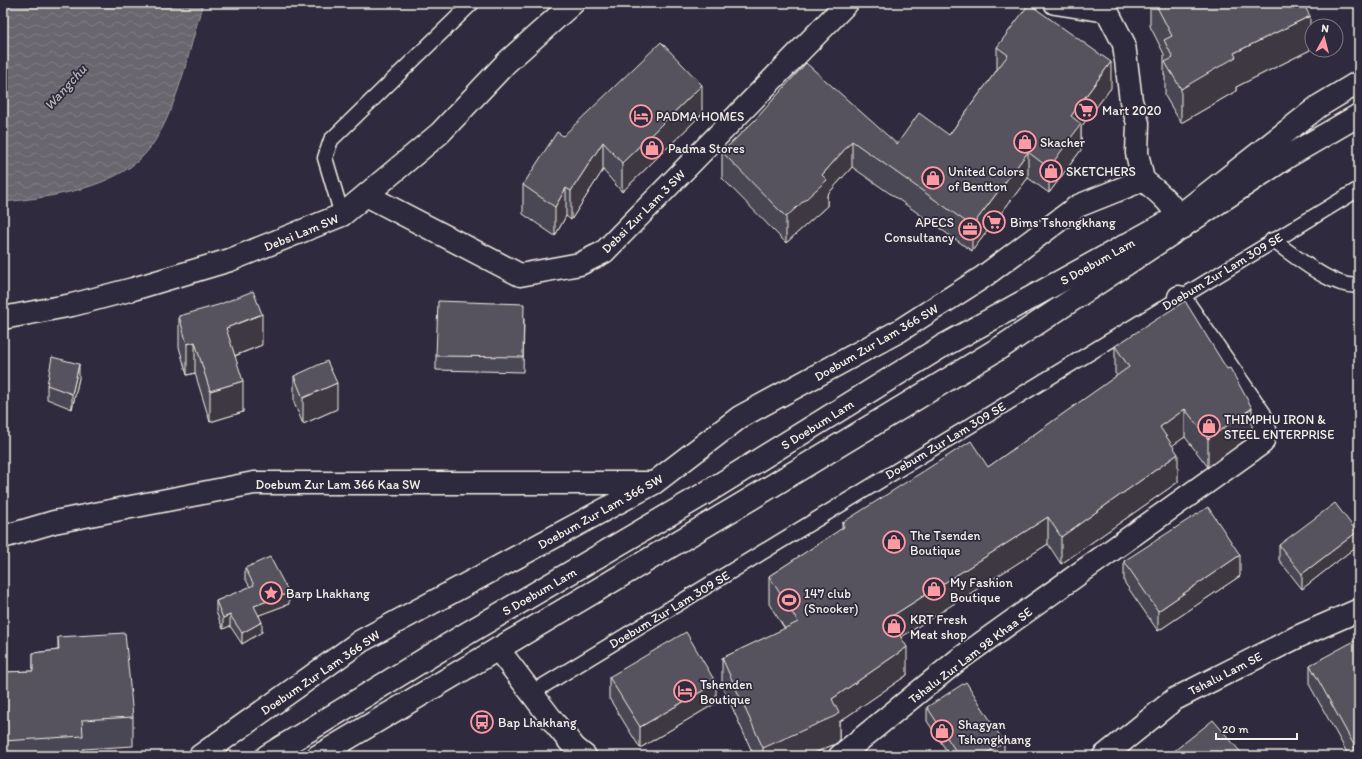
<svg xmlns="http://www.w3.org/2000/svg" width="1362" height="759" viewBox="0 0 1362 759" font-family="Itim,sans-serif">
  <defs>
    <pattern id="water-waves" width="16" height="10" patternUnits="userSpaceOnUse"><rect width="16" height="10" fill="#6a6670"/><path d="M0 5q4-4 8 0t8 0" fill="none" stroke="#807c84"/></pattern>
  </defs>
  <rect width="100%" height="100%" fill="#2f2a3d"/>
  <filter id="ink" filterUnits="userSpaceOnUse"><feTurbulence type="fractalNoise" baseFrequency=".025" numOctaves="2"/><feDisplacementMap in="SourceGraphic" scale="8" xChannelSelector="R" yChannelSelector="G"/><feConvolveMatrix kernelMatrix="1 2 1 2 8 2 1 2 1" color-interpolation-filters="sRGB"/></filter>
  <g filter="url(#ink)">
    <path fill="url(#water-waves)" stroke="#a19ea0" d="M 3,3 L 203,3 C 189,49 174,130 138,161 C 104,190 46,198 3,202 Z"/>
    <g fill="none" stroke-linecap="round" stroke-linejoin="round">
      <g stroke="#f4f1e8" stroke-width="17">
        <g id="lane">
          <polyline points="342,215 325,158 331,140 472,3"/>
          <path d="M 1272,240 C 1293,254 1334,290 1359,285"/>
          <polyline points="533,692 1359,189"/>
        </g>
      </g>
      <g stroke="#f4f1e8" stroke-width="25">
        <g id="street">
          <polyline points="1055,3 1107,11"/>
          <polyline points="1107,11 1124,44 1131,101 1138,123 1137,153 1143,180"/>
          <path d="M 1143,180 C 1161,194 1175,206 1183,227"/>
          <polyline points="368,196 520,275 580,264 604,252 847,3"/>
          <polyline points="3,318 72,305 133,289 230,260 342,215 440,133 507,62 573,3"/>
          <polyline points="3,537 54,522 254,483 652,483"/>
          <polyline points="498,649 556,725 575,748 585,756"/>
          <polyline points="200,756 361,641 654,483 740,417 899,331 983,277 1078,206 1143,180"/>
          <polyline points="840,756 958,660 1262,443 1266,433 1260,415 1179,297"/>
          <polyline points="1104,756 1175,699 1297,637 1359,610"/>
        </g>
      </g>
      <g stroke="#f4f1e8" stroke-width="25">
        <g id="highway">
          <polyline points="267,756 466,634 704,494 941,347 1179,216 1319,106 1359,82"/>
          <polyline points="318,756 752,498 1003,346 1287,157 1359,115"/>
        </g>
      </g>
      <use href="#lane" stroke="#2f2a3d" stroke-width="14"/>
      <use href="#street" stroke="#2f2a3d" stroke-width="22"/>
      <use href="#highway" stroke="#2f2a3d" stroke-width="22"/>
    </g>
    <g fill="#4a4752" stroke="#f4f1e8">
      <polygon points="1150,3 1303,3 1310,50 1236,87 1236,91 1181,123 1165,96 1165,77 1164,74 1164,54 1150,26"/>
      <polygon points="997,47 1111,88 1081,127 1081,150 1049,193 1028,178 972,251 852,167 827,195 827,206 786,243 722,178 722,152 755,120 897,144 949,135 997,70"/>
      <polygon points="702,114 622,192 603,170 571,220 566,216 555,236 523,214 523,185 563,136"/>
      <polygon points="179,316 262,345 235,356 243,412 210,422 195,373 187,375 179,347"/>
      <polygon points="524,319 523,372 436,370 436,356"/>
      <polygon points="1115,346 1252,435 1208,467 1185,437 1172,445 1178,482 1061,564 1048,544 901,637 907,675 839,722 839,741 835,744 807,756 754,756 722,685 722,658 785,629 769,604 769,576 842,529 842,523 988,467 1117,376 1115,373"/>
      <polygon points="294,376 337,409 303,424 294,403"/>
      <polygon points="79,378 72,409 47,399 47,385"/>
      <polygon points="1279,545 1357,546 1302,589 1279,560"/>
      <polygon points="1124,561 1240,576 1158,631 1124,582"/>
      <polygon points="245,568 289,604 259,615 262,632 242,644 230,626 223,629 216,612 216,601 250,587 245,578"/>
      <polygon points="58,637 133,717 133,746 83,749 83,756 3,756 3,672 33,671 33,653 58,650"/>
      <polygon points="1359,645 1359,756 1349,756 1310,686 1310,665"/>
      <polygon points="609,677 716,703 640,748 609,698"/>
      <polygon points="927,707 1004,756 950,756 927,721"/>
    </g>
    <g fill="#3c3942" stroke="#f4f1e8">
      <polygon points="719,3 723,3 719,6"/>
      <polygon points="1310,16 1310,50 1236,87 1236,91 1181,123 1181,89 1234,53"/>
      <polygon points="1111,62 1111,88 1081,127 1081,150 1049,193 1049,168 1071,116"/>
      <polygon points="702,85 702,114 622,192 622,163"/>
      <polygon points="852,141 852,167 827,195 827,206 786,243 786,217 822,175"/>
      <polygon points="603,142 603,170 571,220 571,191"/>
      <polygon points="1028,152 1028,178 972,251 972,226"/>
      <polygon points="566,188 566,216 555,236 555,207"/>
      <polygon points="262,314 262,345 226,359 226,328"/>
      <polygon points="195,342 195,373 187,375 187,344"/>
      <polygon points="79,364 79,378 72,409 72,394"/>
      <polygon points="243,381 243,412 210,422 210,391"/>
      <polygon points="337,383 337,409 303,424 303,398"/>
      <polygon points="1252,408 1252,435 1208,467 1208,439"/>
      <polygon points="1185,409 1185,437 1160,454 1160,427"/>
      <polygon points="1178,454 1178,482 1061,564 1061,537"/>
      <polygon points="1048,517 1048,544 889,645 889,618"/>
      <polygon points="1357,532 1357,546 1302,589 1302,574"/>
      <polygon points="1240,555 1240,576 1158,631 1158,611"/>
      <polygon points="289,593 289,604 254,617 254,606"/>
      <polygon points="230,615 230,626 223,629 223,618"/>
      <polygon points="262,622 262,632 242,644 242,633"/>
      <polygon points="907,647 907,675 839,722 839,741 835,744 807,756 763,756 763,748 832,699"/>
      <polygon points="716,683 716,703 640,748 640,727"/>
      <polygon points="1004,742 1004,756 982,756"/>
      <polygon points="1359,744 1359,756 1355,756 1355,747"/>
    </g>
    <g fill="#56525f" stroke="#f4f1e8">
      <polygon points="1155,3 1303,3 1310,16 1234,53 1236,57 1181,89 1165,62 1173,58 1164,40 1172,36"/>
      <polygon points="1029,4 1111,62 1071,116 1081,124 1049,168 1028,152 972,226 852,141 822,175 827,180 786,217 722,152 755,120 806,63 897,144 919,113 949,135 1008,55 997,47"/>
      <polygon points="661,42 702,85 622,163 603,142 571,191 566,188 555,207 523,185 557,132 563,136"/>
      <polygon points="253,291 262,314 226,328 243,381 210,391 195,342 187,344 179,316 218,305"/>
      <polygon points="438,301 524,304 523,357 436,356"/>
      <polygon points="1185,301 1227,369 1230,368 1252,408 1208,439 1185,409 1160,427 1178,454 1061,537 1048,517 889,618 907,647 832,699 839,713 835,716 763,748 722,658 798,622 769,576 844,527 842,523 971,441 988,467 1129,367 1115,346"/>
      <polygon points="52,357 79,364 72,394 47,385"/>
      <polygon points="327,361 337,383 303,398 294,376"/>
      <polygon points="1335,503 1357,532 1302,574 1279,545"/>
      <polygon points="1208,507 1240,555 1158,611 1124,561"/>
      <polygon points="270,557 289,593 254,606 262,622 242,633 230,615 223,618 216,601 254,585 245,568"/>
      <polygon points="686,632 716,683 640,727 609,677"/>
      <polygon points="125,633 133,717 82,720 83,736 3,741 3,672 33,671 33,653 59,650 58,637"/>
      <polygon points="1356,640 1359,645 1359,744 1355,747 1310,665"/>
      <polygon points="966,682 1004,742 982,756 959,756 927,707"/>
      <polygon points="1213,720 1244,756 1168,756"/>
    </g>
  </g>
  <defs>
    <g id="supermarket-ring" transform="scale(1.15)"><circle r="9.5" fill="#2f2a3d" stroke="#ff9aa2" stroke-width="1.5"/><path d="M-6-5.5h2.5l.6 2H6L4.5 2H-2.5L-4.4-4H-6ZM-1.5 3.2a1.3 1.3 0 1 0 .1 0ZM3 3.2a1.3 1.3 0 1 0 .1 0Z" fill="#ff9aa2"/></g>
    <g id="hotel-ring" transform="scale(1.15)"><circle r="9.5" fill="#2f2a3d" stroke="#ff9aa2" stroke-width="1.5"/><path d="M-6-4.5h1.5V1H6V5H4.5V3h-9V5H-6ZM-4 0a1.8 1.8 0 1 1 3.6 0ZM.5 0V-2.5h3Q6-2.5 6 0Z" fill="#ff9aa2"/></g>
    <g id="shop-ring" transform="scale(1.15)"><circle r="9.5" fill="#2f2a3d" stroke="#ff9aa2" stroke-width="1.5"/><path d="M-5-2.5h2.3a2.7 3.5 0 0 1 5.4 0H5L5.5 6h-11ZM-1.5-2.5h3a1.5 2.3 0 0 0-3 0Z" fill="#ff9aa2"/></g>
    <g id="office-ring" transform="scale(1.15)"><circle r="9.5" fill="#2f2a3d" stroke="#ff9aa2" stroke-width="1.5"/><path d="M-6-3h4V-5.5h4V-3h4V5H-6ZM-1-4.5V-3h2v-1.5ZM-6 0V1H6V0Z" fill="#ff9aa2"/></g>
    <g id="sight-ring" transform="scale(1.15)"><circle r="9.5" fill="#2f2a3d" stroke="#ff9aa2" stroke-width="1.5"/><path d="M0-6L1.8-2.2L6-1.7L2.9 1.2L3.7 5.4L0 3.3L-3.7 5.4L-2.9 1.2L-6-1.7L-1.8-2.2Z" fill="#ff9aa2"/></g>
    <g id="stadium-ring" transform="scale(1.15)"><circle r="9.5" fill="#2f2a3d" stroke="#ff9aa2" stroke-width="1.5"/><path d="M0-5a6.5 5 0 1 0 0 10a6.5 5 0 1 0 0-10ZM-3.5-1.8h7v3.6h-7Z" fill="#ff9aa2"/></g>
    <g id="bus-ring" transform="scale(1.15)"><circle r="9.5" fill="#2f2a3d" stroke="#ff9aa2" stroke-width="1.5"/><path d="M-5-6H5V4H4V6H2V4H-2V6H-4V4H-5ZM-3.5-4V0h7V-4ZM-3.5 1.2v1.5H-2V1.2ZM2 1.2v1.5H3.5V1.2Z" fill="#ff9aa2"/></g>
  </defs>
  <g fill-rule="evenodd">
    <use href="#supermarket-ring" x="1086" y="110"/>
    <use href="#hotel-ring" x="641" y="116"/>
    <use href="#shop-ring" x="1025" y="142"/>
    <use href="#shop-ring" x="652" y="148"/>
    <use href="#shop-ring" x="1051" y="171"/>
    <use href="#shop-ring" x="933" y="178"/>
    <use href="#supermarket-ring" x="994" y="222"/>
    <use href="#office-ring" x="970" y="229"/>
    <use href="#shop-ring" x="1209" y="426"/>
    <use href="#shop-ring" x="894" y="542"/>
    <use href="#shop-ring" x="934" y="589"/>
    <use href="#sight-ring" x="271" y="593"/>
    <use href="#stadium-ring" x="789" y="600"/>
    <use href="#shop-ring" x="894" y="626"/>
    <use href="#hotel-ring" x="685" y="691"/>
    <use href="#bus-ring" x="482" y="722"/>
    <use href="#shop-ring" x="942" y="731"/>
  </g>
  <g text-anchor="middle" stroke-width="3.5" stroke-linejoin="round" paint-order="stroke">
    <g font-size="13" fill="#f4f1e8" stroke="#2f2a3d" text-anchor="start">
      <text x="1102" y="115">Mart 2020</text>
      <text x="656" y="121">PADMA HOMES</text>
      <text x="1040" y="147">Skacher</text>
      <text x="668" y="153">Padma Stores</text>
      <text x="948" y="176">United Colors<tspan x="948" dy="15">of Bentton</tspan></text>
      <text x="1066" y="176">SKETCHERS</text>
      <text x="954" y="227" text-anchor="end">APECS<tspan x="954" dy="15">Consultancy</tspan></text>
      <text x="1010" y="227">Bims Tshongkhang</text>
      <text x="1224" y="424">THIMPHU IRON &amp;<tspan x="1224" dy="15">STEEL ENTERPRISE</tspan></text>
      <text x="910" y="540">The Tsenden<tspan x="910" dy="15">Boutique</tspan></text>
      <text x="950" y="587">My Fashion<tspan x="950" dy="15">Boutique</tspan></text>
      <text x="286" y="598">Barp Lhakhang</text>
      <text x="804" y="598">147 club<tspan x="804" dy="15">(Snooker)</tspan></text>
      <text x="910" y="624">KRT Fresh<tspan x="910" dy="15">Meat shop</tspan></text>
      <text x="700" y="689">Tshenden<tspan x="700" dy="15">Boutique</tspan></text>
      <text x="498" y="727">Bap Lhakhang</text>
      <text x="958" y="729">Shagyan<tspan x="958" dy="15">Tshongkhang</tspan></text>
    </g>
    <g font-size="13" fill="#f4f1e8" stroke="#2f2a3d">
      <text transform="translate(643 211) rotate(-45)" y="5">Debsi Zur Lam 3 SW</text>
      <text transform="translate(301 232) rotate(-22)" y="5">Debsi Lam SW</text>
      <text transform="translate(1097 261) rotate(-29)" y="5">S Doebum Lam</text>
      <text transform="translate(1222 271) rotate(-31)" y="5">Doebum Zur Lam 309 SE</text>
      <text transform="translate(876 342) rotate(-30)" y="5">Doebum Zur Lam 366 SW</text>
      <text transform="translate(817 424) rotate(-32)" y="5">S Doebum Lam</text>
      <text transform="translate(945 440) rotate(-31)" y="5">Doebum Zur Lam 309 SE</text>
      <text x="338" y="489">Doebum Zur Lam 366 Kaa SW</text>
      <text transform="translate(600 511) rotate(-29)" y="5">Doebum Zur Lam 366 SW</text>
      <text transform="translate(539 591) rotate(-30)" y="5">S Doebum Lam</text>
      <text transform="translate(669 609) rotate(-31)" y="5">Doebum Zur Lam 309 SE</text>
      <text transform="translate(970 655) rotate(-37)" y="5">Tshalu Zur Lam 98 Khaa SE</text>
      <text transform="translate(320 672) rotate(-34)" y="5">Doebum Zur Lam 366 SW</text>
      <text transform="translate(1225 673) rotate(-27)" y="5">Tshalu Lam SE</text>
    </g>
    <g font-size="14" font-style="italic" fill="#b6b2b2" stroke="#2f2a3d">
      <text transform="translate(65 87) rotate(-48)" y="5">Wangchu</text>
    </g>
  </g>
  <rect width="1362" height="759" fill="none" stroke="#2f2a3d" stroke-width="16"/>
  <rect x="8" y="8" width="1346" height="743" fill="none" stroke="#f4f1e8" stroke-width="1.5" filter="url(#ink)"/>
  <g transform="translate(1324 38) rotate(7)"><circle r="19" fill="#2f2a3d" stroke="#7e7a81"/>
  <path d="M0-3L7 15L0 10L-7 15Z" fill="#ff9aa2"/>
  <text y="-6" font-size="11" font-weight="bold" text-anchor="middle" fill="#f4f1e8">N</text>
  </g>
  <path d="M1216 733v6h81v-6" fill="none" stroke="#f4f1e8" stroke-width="2"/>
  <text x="1222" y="733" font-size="12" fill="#f4f1e8" stroke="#2f2a3d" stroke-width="3" paint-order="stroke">20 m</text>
</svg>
